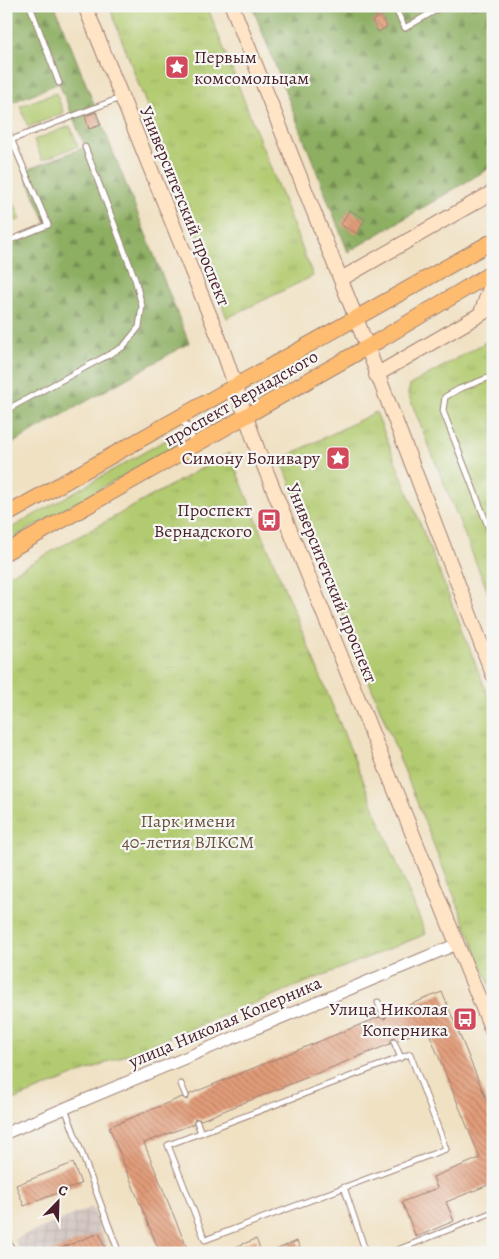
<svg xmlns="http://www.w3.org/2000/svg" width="499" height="1259" viewBox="0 0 499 1259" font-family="Alegreya,serif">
  <defs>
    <pattern id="industrial-grid" width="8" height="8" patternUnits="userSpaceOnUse" patternTransform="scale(1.25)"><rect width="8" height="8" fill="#cfc0ba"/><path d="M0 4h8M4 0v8" fill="none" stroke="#b3a5a0"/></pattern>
    <pattern id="forest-firs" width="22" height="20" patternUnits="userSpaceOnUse" patternTransform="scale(1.25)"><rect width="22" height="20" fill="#8daf62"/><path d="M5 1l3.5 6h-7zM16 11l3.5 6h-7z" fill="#758e51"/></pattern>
    <pattern id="park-tufts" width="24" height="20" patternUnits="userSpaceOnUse" patternTransform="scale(1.25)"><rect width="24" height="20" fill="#b2cb70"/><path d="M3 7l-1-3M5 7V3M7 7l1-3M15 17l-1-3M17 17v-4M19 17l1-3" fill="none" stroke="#9bae61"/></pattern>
    <pattern id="building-back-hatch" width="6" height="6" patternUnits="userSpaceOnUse" patternTransform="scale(1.25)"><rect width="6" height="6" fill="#e29d7a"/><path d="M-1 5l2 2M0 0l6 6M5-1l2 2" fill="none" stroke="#b97f64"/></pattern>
  </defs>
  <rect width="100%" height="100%" fill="#f6f6f2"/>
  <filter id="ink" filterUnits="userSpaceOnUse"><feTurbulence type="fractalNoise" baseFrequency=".02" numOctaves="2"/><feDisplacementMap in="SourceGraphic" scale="10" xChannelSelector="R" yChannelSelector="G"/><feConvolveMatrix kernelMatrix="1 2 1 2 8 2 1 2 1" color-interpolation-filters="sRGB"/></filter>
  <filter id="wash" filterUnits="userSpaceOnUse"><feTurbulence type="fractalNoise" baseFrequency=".0096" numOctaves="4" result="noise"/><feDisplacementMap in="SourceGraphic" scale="20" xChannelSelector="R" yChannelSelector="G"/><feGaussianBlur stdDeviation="1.12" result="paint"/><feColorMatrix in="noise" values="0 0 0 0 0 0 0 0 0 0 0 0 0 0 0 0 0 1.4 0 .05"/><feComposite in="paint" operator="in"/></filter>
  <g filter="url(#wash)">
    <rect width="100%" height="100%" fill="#f0e1c3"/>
    <polygon fill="url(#industrial-grid)" points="92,1207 109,1253 20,1253 15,1239"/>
    <g fill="#b2cb70" stroke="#7e754e">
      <polygon points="56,93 64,113 28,127 20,106"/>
      <polygon points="70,126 78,146 42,160 34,140"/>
      <polygon points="6,183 21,219 16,221 6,197"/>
      <polygon points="176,434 182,436 181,443 6,542 6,531"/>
    </g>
    <g fill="url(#forest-firs)" stroke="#6c6746">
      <polygon points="6,6 55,6 189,343 6,447 6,242 47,225 24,171 85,147 59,83 6,105"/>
      <polygon points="252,6 493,6 493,166 348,252"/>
    </g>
    <g fill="url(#park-tufts)" stroke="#7e754e">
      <polygon points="109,6 207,6 313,276 227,318"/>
      <polygon points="493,338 493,605 408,394 410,385"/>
      <polygon points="376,412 493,708 493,994 281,459"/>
      <polygon points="229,453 426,934 6,1103 6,577"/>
    </g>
    <g id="blocks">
      <g fill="url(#building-back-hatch)">
        <polygon points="381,16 387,27 378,32 372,21"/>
        <polygon points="96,112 101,125 89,129 85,116"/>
        <polygon points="349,210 365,219 357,234 341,225"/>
        <polygon points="442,992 493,1116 493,1183 446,1202 454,1221 416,1237 402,1202 437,1188 433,1177 480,1158 427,1028 398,1040 393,1038 390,1044 201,1120 195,1118 193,1124 144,1143 189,1253 160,1253 109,1127 182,1097 187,1100 190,1094 379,1017 385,1019 387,1014"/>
        <polygon points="73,1163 81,1184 24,1206 16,1185"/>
        <polygon points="99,1233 107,1253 51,1253 51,1252"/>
        <polygon points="256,1239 262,1253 223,1253 222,1252"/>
        <polygon points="297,1241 302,1253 270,1253 270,1252"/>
      </g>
    </g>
  </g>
  <g filter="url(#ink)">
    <use href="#blocks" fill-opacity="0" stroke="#9d8077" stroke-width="1"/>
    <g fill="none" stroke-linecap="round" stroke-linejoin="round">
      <g stroke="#9d8077" stroke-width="7">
        <g id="service">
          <polyline points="30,6 59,83"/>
          <polyline points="394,6 405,28 443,6"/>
          <polyline points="6,127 48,225 6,242"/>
          <polyline points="11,140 120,98"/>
          <polyline points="493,376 459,389 445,397 443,411 493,539"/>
          <polyline points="6,405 8,409 123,347 139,327 142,306 135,279 85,147"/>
          <polyline points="179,422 184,423 192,431 191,443"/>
          <polyline points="378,1002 383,1015"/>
          <polyline points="394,1042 401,1058"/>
          <polygon points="410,1054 446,1149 205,1240 168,1145"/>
          <polyline points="181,1084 186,1096"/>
          <polyline points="65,1108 119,1253"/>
          <polyline points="197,1122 201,1133"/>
          <polyline points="344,1187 366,1253"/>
          <polyline points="6,1235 13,1253"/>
          <polyline points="390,1253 493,1212"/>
        </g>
      </g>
      <g stroke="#9d8077" stroke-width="13">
        <polyline id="tertiary" points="6,1133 457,944"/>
      </g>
      <g stroke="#9d8077" stroke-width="16">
        <g id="secondary">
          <polyline points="85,6 218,336 258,451 493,1033"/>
          <polyline points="232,6 356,318 493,675"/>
          <polyline points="341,279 493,192"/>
          <polyline points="481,313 493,280"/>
          <polyline points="376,375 493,307"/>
        </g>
      </g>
      <g stroke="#9d8077" stroke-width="17">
        <g id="primary">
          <polyline points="6,515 493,241"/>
          <polyline points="6,552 378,341 493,272"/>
        </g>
      </g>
      <use href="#service" stroke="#fff" stroke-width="5"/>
      <use href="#tertiary" stroke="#fff" stroke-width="11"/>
      <use href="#secondary" stroke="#ffe4c6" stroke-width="14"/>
      <use href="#primary" stroke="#febc70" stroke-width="15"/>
    </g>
  </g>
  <defs>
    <g id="sight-square" transform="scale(1.25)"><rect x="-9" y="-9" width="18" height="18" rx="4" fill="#d1495b" stroke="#f6f6f2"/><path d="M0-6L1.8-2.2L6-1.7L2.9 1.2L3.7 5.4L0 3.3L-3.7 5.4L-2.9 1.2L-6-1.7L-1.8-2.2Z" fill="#fff"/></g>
    <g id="bus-square" transform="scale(1.25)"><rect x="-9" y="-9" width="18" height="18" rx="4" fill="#d1495b" stroke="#f6f6f2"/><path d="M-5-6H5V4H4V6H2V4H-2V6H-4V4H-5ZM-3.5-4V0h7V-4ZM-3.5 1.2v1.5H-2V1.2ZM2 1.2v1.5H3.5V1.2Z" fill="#fff"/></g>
  </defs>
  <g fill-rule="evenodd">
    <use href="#sight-square" x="177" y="67"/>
    <use href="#sight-square" x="338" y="458"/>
    <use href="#bus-square" x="269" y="520"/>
    <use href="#bus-square" x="465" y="1019"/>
  </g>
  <g text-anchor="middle" stroke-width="4.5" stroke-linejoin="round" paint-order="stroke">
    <g font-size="18" fill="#4a1f2b" stroke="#f6f6f2" text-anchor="end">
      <text x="194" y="63" text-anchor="start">Первым<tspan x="194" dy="21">комсомольцам</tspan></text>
      <text x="320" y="464">Симону Боливару</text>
      <text x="252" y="516">Проспект<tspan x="252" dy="21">Вернадского</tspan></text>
      <text x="448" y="1015">Улица Николая<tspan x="448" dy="21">Коперника</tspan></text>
    </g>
    <g font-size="18" fill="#4a1f2b" stroke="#f6f6f2">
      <text transform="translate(185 206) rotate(68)" y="6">Университетский проспект</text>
      <text transform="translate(241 398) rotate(-30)" y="6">проспект Вернадского</text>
      <text transform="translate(332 583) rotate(68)" y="6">Университетский проспект</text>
      <text transform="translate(225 1022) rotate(-23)" y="6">улица Николая Коперника</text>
    </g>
    <g font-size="18" fill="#695340" stroke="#f6f6f2">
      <text x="188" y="827">Парк имени<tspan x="188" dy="21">40-летия ВЛКСМ</tspan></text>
    </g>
  </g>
  <rect width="499" height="1259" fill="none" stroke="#f6f6f2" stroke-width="25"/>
  <g transform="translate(58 1202) rotate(23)" stroke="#f6f6f2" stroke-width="4" paint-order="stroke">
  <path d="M0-4L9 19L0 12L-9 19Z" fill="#4a1f2b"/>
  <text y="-8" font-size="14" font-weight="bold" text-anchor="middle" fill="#4a1f2b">С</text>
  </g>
</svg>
